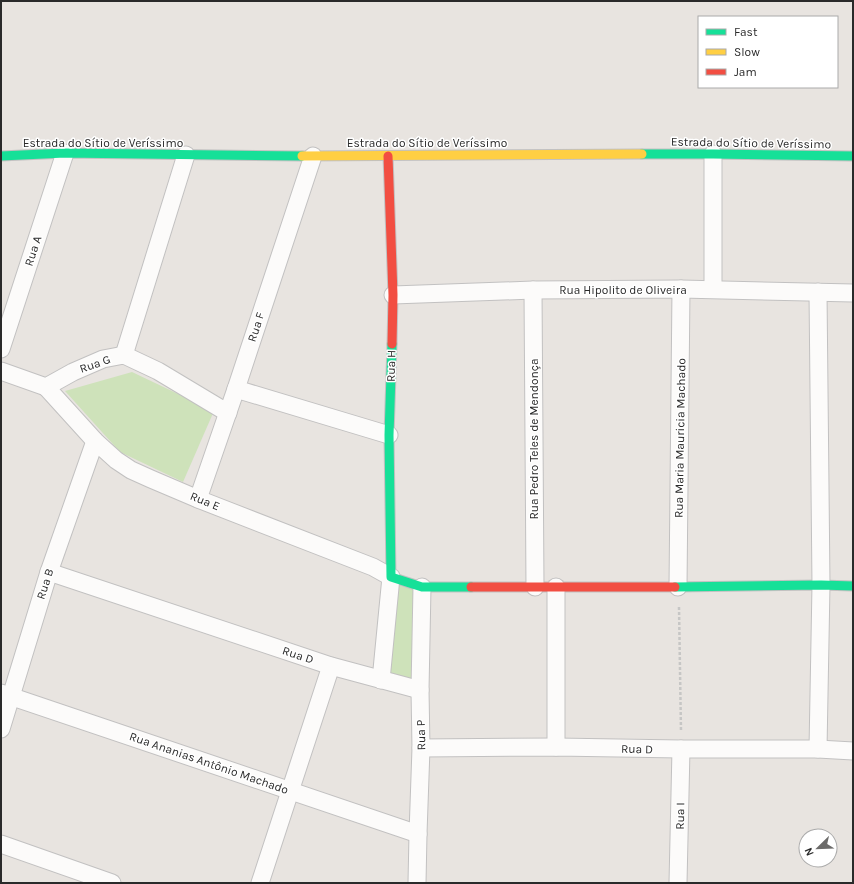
<svg xmlns="http://www.w3.org/2000/svg" width="854" height="884" viewBox="0 0 854 884" font-family="Karla,sans-serif">
  <rect width="100%" height="100%" fill="#e8e4e0"/>
  <g fill="#cee2ba">
    <polygon points="132,372 214,411 183,482 120,452 65,391"/>
    <polygon points="397,585 415,590 414,681 386,673"/>
  </g>
  <g fill="none" stroke-linecap="round" stroke-linejoin="round">
    <g stroke="#c2c1c1" stroke-width="19">
      <g id="street">
        <polyline points="713,154 713,289"/>
        <polyline points="533,290 535,587"/>
        <polyline points="818,292 821,585 818,749"/>
        <polyline points="393,295 533,290 681,289 853,293"/>
        <polyline points="1,349 65,153"/>
        <polyline points="124,355 186,155"/>
        <polyline points="1,371 46,387 73,372 103,359 124,355 158,371 228,413"/>
        <polyline points="46,387 95,441 116,460 131,470 151,479 198,499 373,567 391,577 381,680"/>
        <polyline points="236,389 389,435"/>
        <polyline points="198,499 236,389 313,156"/>
        <polyline points="49,572 331,666 420,690"/>
        <polyline points="678,587 681,289"/>
        <polyline points="1,693 418,834"/>
        <polyline points="1,729 49,572 95,441"/>
        <polyline points="556,747 556,587"/>
        <polyline points="421,748 556,747 681,749 818,749 853,751"/>
        <polyline points="1,844 112,883"/>
        <polyline points="260,883 331,666"/>
        <polyline points="417,883 418,834 421,748 420,690 422,587"/>
        <polyline points="678,883 681,749"/>
      </g>
    </g>
    <g stroke="#c2c1c1" stroke-width="11">
      <g id="fast">
        <polyline points="642,154 713,154 853,156"/>
        <polyline points="1,156 65,153 302,156"/>
        <polyline points="392,344 389,435 391,577 422,587 471,587"/>
        <polyline points="675,587 821,585 853,586"/>
      </g>
    </g>
    <g stroke="#c2c1c1" stroke-width="11">
      <polyline id="slow" points="302,156 642,154"/>
    </g>
    <g stroke="#c2c1c1" stroke-width="11">
      <g id="jam">
        <polyline points="388,156 393,295 392,344"/>
        <polyline points="471,587 675,587"/>
      </g>
    </g>
    <polyline stroke="#c6c6c5" stroke-width="2.5" stroke-dasharray="3 2" stroke-linecap="butt" points="679,607 681,732"/>
    <use href="#street" stroke="#fcfbfa" stroke-width="17"/>
    <use href="#fast" stroke="#16e098" stroke-width="9"/>
    <use href="#slow" stroke="#ffcf43" stroke-width="9"/>
    <use href="#jam" stroke="#f24e42" stroke-width="9"/>
  </g>
  <g text-anchor="middle" stroke-width="3" stroke-linejoin="round" paint-order="stroke">
    <g font-size="12" fill="#2a2a2a" stroke="#fff">
      <text x="103" y="147">Estrada do Sítio de Veríssimo</text>
      <text x="427" y="147">Estrada do Sítio de Veríssimo</text>
      <text transform="translate(751 143) rotate(1)" y="4">Estrada do Sítio de Veríssimo</text>
      <text transform="translate(33 251) rotate(-72)" y="4">Rua A</text>
      <text x="623" y="294">Rua Hipolito de Oliveira</text>
      <text transform="translate(256 327) rotate(-72)" y="4">Rua F</text>
      <text transform="translate(95 364) rotate(-19)" y="4">Rua G</text>
      <text transform="translate(391 366) rotate(-89)" y="4">Rua H</text>
      <text transform="translate(680 438) rotate(-89)" y="4">Rua Maria Mauricia Machado</text>
      <text transform="translate(534 439) rotate(-90)" y="4">Rua Pedro Teles de Mendonça</text>
      <text transform="translate(205 501) rotate(22)" y="4">Rua E</text>
      <text transform="translate(45 584) rotate(-72)" y="4">Rua B</text>
      <text transform="translate(298 655) rotate(18)" y="4">Rua D</text>
      <text transform="translate(421 735) rotate(-91)" y="4">Rua P</text>
      <text transform="translate(637 749) rotate(1)" y="4">Rua D</text>
      <text transform="translate(209 763) rotate(19)" y="4">Rua Ananias Antônio Machado</text>
      <text transform="translate(680 816) rotate(-89)" y="4">Rua I</text>
    </g>
  </g>
  <rect width="854" height="884" fill="none" stroke="#2a2a2a" stroke-width="4"/>
  <rect x="698" y="16" width="140" height="72" fill="#ffffff" stroke="#aaaaaa"/>
  <rect x="706" y="29" width="20" height="6" fill="#16e098" stroke="#aaaaaa"/>
  <text x="734" y="36" font-size="12" fill="#2a2a2a">Fast</text>
  <rect x="706" y="49" width="20" height="6" fill="#ffcf43" stroke="#aaaaaa"/>
  <text x="734" y="56" font-size="12" fill="#2a2a2a">Slow</text>
  <rect x="706" y="69" width="20" height="6" fill="#f24e42" stroke="#aaaaaa"/>
  <text x="734" y="76" font-size="12" fill="#2a2a2a">Jam</text>
  <g transform="translate(818 848) rotate(247)"><circle r="19" fill="#ffffff" stroke="#aaaaaa"/>
  <path d="M0-3L7 15L0 10L-7 15Z" fill="#6c6b6a"/>
  <text y="-6" font-size="11" font-weight="bold" text-anchor="middle" fill="#2a2a2a">N</text>
  </g>
</svg>
